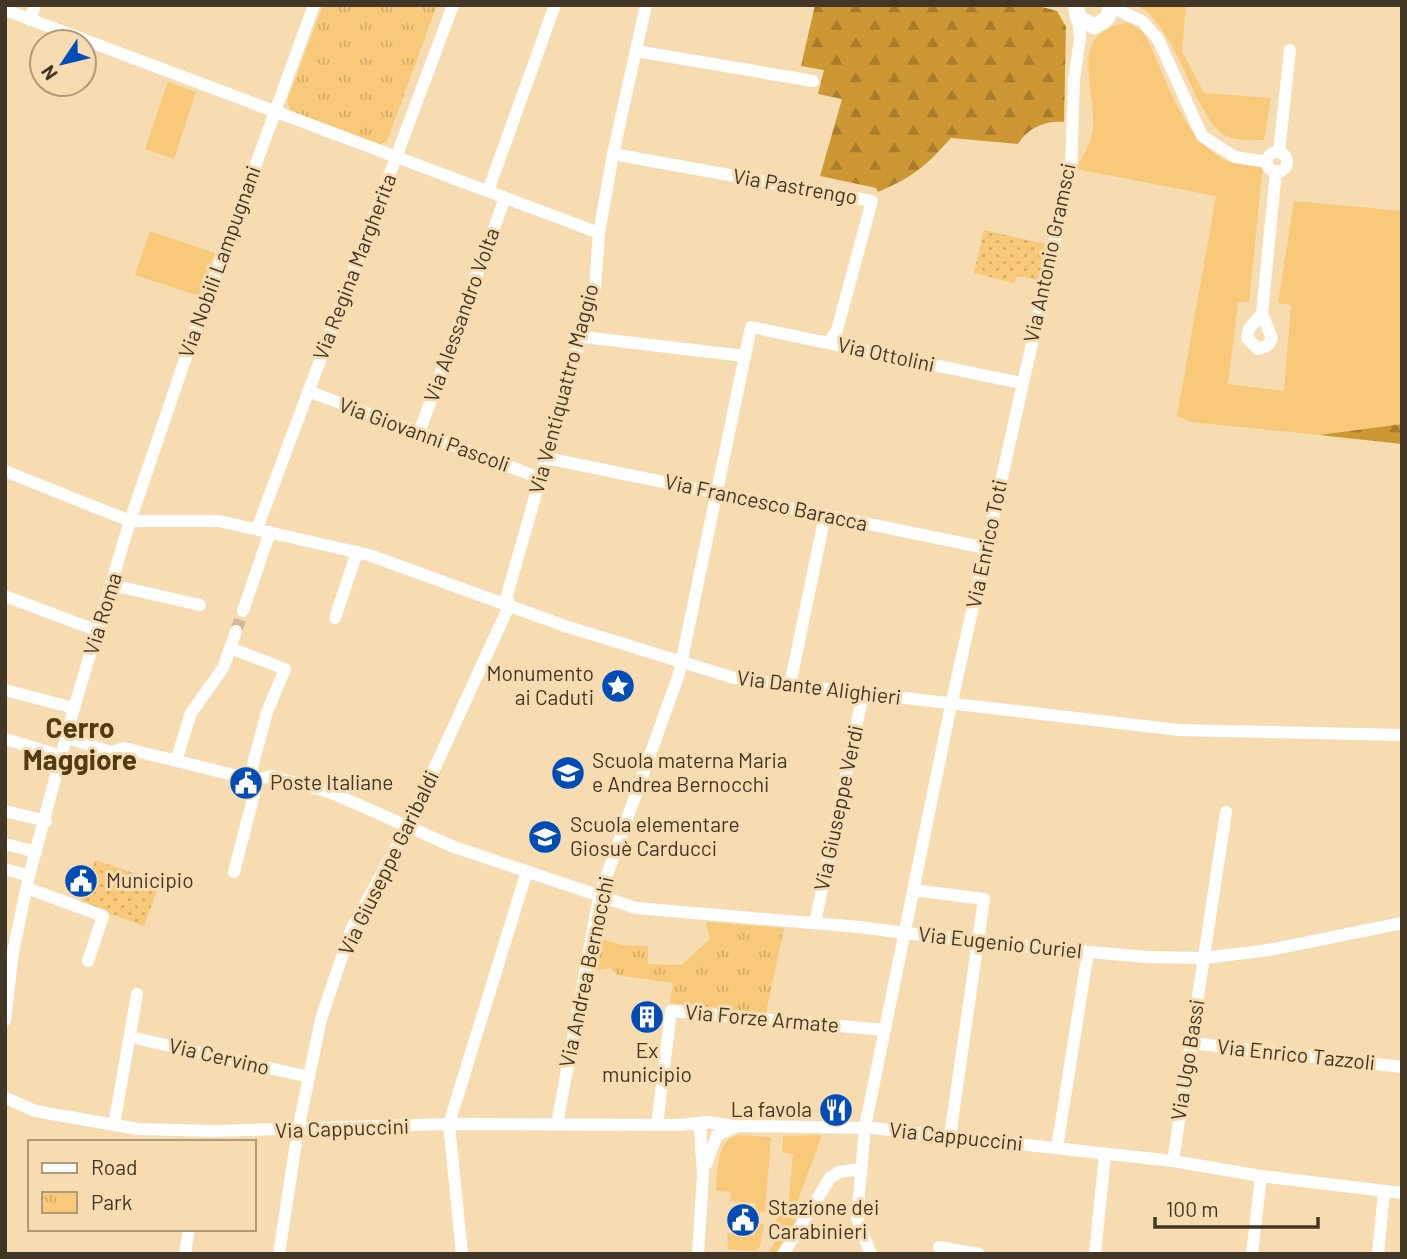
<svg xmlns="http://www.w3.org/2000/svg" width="1407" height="1259" viewBox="0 0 1407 1259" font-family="Barlow,sans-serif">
  <defs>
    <pattern id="forest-firs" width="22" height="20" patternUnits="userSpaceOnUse" patternTransform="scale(1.75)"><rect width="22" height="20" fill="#cd9833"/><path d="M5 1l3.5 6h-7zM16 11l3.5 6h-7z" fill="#a87d2b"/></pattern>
    <pattern id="park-tufts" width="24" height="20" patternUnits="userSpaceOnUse" patternTransform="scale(1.75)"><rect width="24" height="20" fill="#f8c979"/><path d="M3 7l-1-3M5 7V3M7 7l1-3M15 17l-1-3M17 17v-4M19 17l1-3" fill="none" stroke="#d6ad68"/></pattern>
    <pattern id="garden-dots" width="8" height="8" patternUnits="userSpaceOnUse" patternTransform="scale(1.75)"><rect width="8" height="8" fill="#f8c979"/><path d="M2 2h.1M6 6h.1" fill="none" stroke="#d6ad68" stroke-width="1.8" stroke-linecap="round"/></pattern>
  </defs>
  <rect width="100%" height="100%" fill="#f7dcb1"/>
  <g fill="#f8c979">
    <path d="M 1137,5 L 1186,5 L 1182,51 L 1204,93 L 1271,98 L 1264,140 C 1254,140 1242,141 1232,138 C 1195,129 1182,30 1137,5 Z"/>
    <path d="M 1129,23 L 1142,31 L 1148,41 C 1168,82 1184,143 1230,162 C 1239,165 1252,164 1263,165 L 1249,302 L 1238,302 L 1228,384 L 1284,391 L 1291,305 L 1278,303 L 1294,201 L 1402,211 L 1402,424 L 1319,435 L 1191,422 L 1177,416 L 1216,196 L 1076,169 C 1081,158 1092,142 1093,129 C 1096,89 1066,29 1129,23 Z"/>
    <polygon points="168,82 196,92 174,159 145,149"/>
    <polygon points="150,231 215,253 199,296 135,275"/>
    <path d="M 738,1135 L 771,1137 L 765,1212 L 760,1212 L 759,1216 L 755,1216 L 756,1203 L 730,1201 L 731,1192 L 716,1191 C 718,1172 715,1141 738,1135 Z"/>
    <polygon points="822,1135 791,1219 797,1219 778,1254 768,1254 776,1239 777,1207 788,1208 793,1154 782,1152 783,1136"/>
    <polygon points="755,1223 764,1224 760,1247 755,1251 728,1249 727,1233 754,1235"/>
  </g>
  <g fill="url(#forest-firs)">
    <path d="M 815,5 L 1035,5 L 1057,11 L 1066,27 L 1064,122 C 1046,120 1027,128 1018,144 L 951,138 C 926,166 913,177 878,192 L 876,188 L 820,176 L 842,99 L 818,94 L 824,70 L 801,66 Z"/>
    <polygon points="1402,424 1402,444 1319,435"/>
  </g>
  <g fill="url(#park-tufts)">
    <polygon points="323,5 437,5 387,141 379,145 290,111 287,101"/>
    <polygon points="706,922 784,928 766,1013 670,1003 673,983 617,975 611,968 595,970 601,939 622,945 648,946 648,964 681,965 710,939"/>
  </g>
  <g fill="url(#garden-dots)">
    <polygon points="984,230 1050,245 1042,281 1017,276 1014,283 974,273"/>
    <polygon points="95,860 160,882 144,926 81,903"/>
  </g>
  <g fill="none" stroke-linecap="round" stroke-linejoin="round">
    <polyline stroke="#d3bb95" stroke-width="12" stroke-dasharray="12 6" stroke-linecap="butt" points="236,631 243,611"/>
    <g stroke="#fff" stroke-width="12">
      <polyline points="1111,7 1142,21 1158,39 1202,136 1235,157 1267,162"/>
      <polyline points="5,10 599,233"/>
      <polyline points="30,20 35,5"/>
      <polyline points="636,51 813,81"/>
      <polyline points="1279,152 1290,50"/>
      <circle cx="1277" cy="162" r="10"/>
      <polyline points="613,154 872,201 837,330 829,343"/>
      <polyline points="488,191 555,5"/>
      <polyline points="1262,313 1272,339 1267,346 1258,349 1247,338 1249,329 1262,313 1276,171"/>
      <polyline points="583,337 745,356"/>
      <polyline points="308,391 540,478"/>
      <polyline points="419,433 505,198"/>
      <polyline points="546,458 986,548"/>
      <polyline points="5,471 130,521 219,521 369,555 565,626 734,678 1179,730 1402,735"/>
      <polyline points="257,529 453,5"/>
      <polyline points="112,585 200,605"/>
      <polyline points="5,596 98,631"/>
      <polyline points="243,611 270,532"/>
      <polyline points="335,618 357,552"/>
      <polyline points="230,648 285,669 267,712 252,768 256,787 234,872"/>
      <polyline points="790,685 825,515"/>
      <polyline points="5,690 74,708"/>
      <polyline points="66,737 110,752 124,748 254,780 271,776 332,793 454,847 636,908 859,927 977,942 1146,957 1204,958 1269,950 1402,923"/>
      <polyline points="5,739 62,756"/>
      <polyline points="176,761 191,713 223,668 236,631"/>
      <polyline points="5,811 46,821"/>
      <polyline points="5,844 36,852"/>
      <polyline points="5,869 29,876"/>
      <polyline points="27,888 103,916 88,961"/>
      <polyline points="913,890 984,899 950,1136"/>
      <polyline points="815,923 863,694"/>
      <polyline points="5,1020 13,952 29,876 74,708 130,521 191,342 314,5"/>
      <polyline points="130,1037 309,1077"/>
      <polyline points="1191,1043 1402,1067"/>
      <polyline points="6,1098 35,1111 138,1129 214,1131 449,1124 678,1125 708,1122 737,1126 872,1128 1173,1161 1261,1176 1402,1193"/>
      <polyline points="557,1124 599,897 679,674 751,327 1021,383"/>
      <polyline points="114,1125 137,994"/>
      <polyline points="657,1125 671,1011 885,1030"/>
      <polyline points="1057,1148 1088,952"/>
      <polyline points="1173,1161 1226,812"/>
      <polyline points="706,1164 717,1135 736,1127"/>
      <polyline points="939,1247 979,1254"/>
      <polyline points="185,1254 189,1229"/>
      <polyline points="279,1254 298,1130 321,1019 351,930 408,826 509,606 507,595 595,287 599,233 613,154 646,5"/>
      <polyline points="462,1254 449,1124 527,871"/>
      <polyline points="698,1254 703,1174 700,1129 704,1123"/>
      <polyline points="783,1254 830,1178 839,1172 861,1169"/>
      <polyline points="871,1254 857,1218 865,1127 951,705 1071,169 1074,80 1080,39 1078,18"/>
      <polyline points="1095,1254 1105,1154"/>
      <polyline points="1252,1254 1261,1176"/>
      <polyline points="1378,1254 1384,1192"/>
    </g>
    <path stroke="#fff" stroke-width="16" d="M 1076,5 L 1078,18 L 1094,26 C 1105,22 1110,17 1111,5"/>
  </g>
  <defs>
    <g id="sight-disc" transform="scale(1.75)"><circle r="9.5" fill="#014db7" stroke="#f7dcb1"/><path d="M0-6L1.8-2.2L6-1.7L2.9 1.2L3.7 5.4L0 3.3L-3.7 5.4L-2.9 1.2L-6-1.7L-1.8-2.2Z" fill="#fff"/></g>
    <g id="school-disc" transform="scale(1.75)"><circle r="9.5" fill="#014db7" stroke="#f7dcb1"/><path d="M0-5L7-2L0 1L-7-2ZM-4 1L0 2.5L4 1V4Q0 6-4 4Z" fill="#fff"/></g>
    <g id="civic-disc" transform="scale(1.75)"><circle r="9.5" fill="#014db7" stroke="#f7dcb1"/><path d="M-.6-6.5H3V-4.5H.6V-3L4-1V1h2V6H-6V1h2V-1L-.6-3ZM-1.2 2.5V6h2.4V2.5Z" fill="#fff"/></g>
    <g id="building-disc" transform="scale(1.75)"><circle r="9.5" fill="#014db7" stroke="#f7dcb1"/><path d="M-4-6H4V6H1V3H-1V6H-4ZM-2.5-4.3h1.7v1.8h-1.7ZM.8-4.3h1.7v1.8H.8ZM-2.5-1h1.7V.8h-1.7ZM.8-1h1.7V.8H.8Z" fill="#fff"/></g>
    <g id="restaurant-disc" transform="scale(1.75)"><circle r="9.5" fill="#014db7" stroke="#f7dcb1"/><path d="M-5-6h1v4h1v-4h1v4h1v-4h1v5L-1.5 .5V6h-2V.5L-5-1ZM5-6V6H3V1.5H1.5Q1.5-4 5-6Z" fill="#fff"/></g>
  </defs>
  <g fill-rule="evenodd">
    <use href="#sight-disc" x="618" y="686"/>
    <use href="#school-disc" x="568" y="773"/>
    <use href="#civic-disc" x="246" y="783"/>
    <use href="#school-disc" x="545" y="837"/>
    <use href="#civic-disc" x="81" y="881"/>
    <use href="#building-disc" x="647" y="1017"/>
    <use href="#restaurant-disc" x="836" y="1110"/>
    <use href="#civic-disc" x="743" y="1220"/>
  </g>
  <g text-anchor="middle" stroke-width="6" stroke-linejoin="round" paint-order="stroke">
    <g font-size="21" fill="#423726" stroke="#f7dcb1">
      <text transform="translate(795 187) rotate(10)" y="7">Via Pastrengo</text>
      <text transform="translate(1050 253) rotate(-78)" y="7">Via Antonio Gramsci</text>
      <text transform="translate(220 262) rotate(-70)" y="7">Via Nobili Lampugnani</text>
      <text transform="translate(355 267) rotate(-69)" y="7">Via Regina Margherita</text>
      <text transform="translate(462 315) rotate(-70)" y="7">Via Alessandro Volta</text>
      <text transform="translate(886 355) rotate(12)" y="7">Via Ottolini</text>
      <text transform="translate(564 389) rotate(-75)" y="7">Via Ventiquattro Maggio</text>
      <text transform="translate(424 435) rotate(20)" y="7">Via Giovanni Pascoli</text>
      <text transform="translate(766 503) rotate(12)" y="7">Via Francesco Baracca</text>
      <text transform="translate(987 544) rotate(-78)" y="7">Via Enrico Toti</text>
      <text transform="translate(103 614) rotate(-73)" y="7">Via Roma</text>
      <text transform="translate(819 688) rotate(7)" y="7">Via Dante Alighieri</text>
      <text transform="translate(839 808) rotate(-78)" y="7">Via Giuseppe Verdi</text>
      <text transform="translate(389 863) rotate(-64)" y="7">Via Giuseppe Garibaldi</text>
      <text transform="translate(1000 943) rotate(6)" y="7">Via Eugenio Curiel</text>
      <text transform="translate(587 972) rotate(-78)" y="7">Via Andrea Bernocchi</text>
      <text transform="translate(762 1019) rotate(5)" y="7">Via Forze Armate</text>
      <text transform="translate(1296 1055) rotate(6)" y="7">Via Enrico Tazzoli</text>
      <text transform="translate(219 1057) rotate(13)" y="7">Via Cervino</text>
      <text transform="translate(1188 1060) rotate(-81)" y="7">Via Ugo Bassi</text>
      <text transform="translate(342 1129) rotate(-2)" y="7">Via Cappuccini</text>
      <text transform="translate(956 1137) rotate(6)" y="7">Via Cappuccini</text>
    </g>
    <g font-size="21" fill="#423726" stroke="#f7dcb1" text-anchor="start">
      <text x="594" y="681" text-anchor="end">Monumento<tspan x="594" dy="24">ai Caduti</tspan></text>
      <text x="592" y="768">Scuola materna Maria<tspan x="592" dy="24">e Andrea Bernocchi</tspan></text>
      <text x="270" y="790">Poste Italiane</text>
      <text x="570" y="832">Scuola elementare<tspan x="570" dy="24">Giosuè Carducci</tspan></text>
      <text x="106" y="888">Municipio</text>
      <text x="647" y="1058" text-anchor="middle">Ex<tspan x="647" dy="24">municipio</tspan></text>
      <text x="812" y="1117" text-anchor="end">La favola</text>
      <text x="768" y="1215">Stazione dei<tspan x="768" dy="24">Carabinieri</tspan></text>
    </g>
    <g font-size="28" font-weight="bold" fill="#513b13" stroke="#f7dcb1">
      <text x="80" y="738">Cerro<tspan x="80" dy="32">Maggiore</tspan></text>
    </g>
  </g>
  <rect width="1407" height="1259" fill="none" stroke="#423726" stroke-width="14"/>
  <rect x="28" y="1140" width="228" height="91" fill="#f7dcb1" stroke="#af9a79" stroke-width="2"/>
  <rect x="42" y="1163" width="35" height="10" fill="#ffffff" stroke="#af9a79" stroke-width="2"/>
  <text x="91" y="1175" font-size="21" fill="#423726">Road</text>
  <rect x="42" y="1192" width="35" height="21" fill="url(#park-tufts)" stroke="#af9a79" stroke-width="2"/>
  <text x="91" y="1210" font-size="21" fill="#423726">Park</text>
  <g transform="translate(63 63) rotate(235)"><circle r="33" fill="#f7dcb1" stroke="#af9a79" stroke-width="2"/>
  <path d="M0-5L12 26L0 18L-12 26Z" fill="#014db7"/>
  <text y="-10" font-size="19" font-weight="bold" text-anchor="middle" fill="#423726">N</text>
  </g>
  <path d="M1155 1217v10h163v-10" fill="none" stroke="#423726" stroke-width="3.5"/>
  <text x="1166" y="1217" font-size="21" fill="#423726" stroke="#f7dcb1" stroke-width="5" paint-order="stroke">100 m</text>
</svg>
